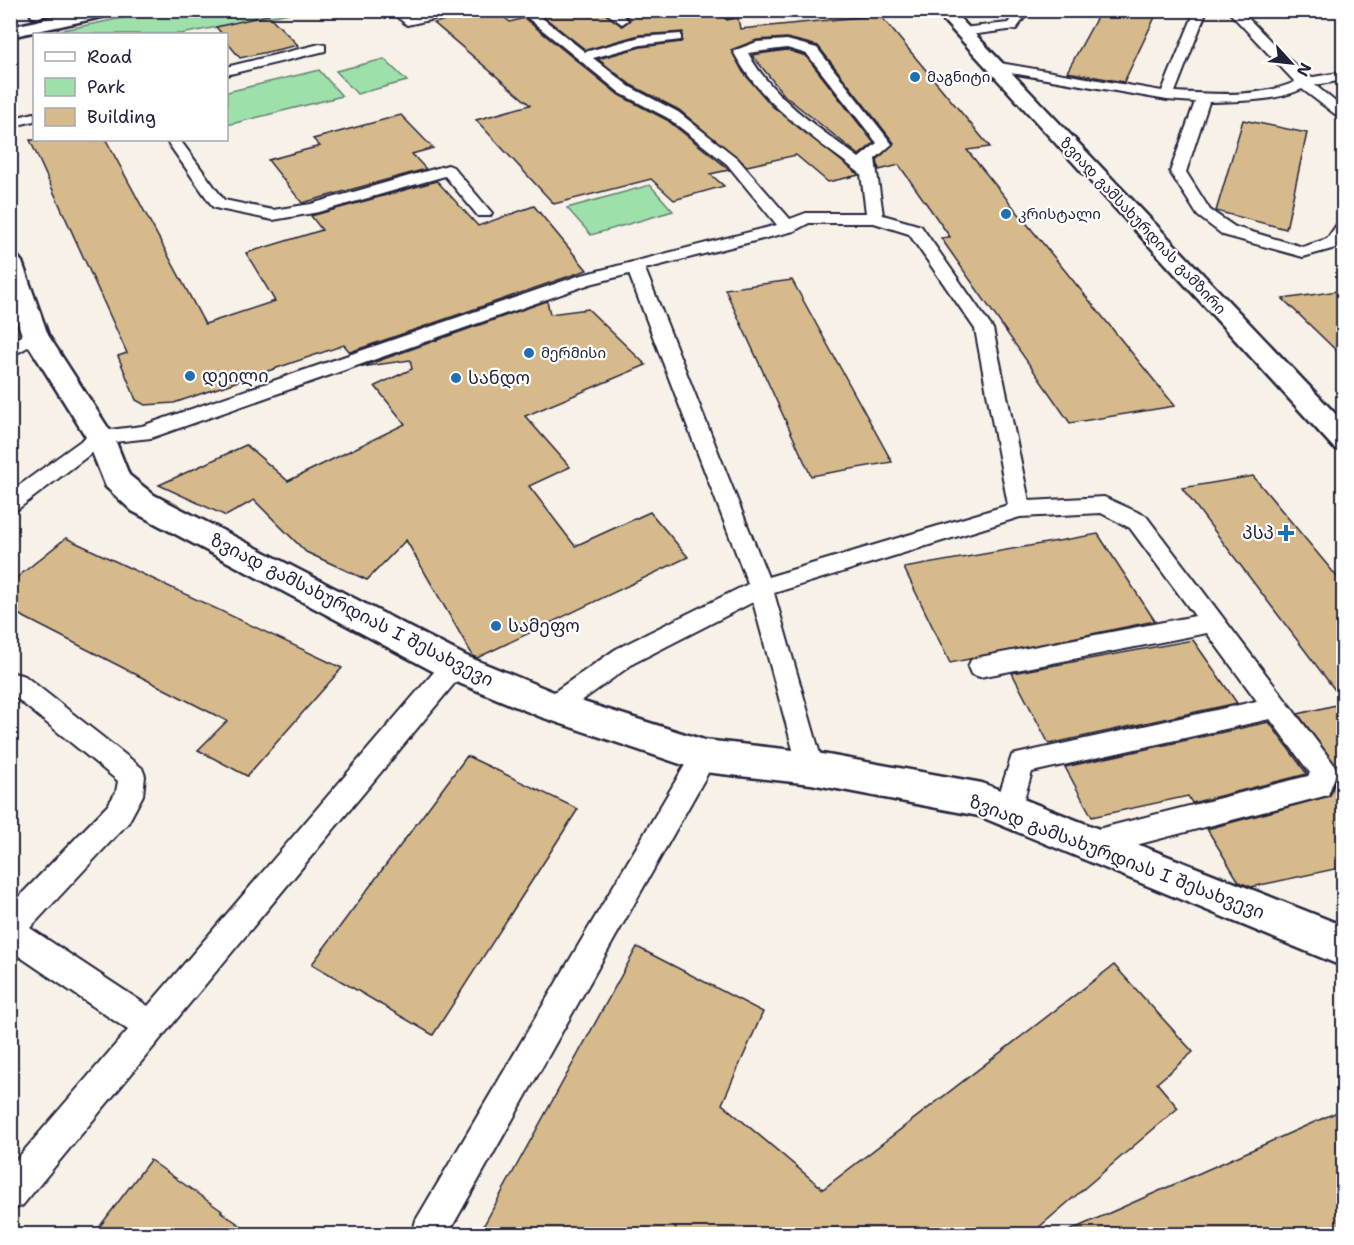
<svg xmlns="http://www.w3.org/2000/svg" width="1354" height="1245" viewBox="0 0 1354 1245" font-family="'Shantell Sans','Noto Sans Georgian',sans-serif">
  <rect width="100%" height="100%" fill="#f7f1e8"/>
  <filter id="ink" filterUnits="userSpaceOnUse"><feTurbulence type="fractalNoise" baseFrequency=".0167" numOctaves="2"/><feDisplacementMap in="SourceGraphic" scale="12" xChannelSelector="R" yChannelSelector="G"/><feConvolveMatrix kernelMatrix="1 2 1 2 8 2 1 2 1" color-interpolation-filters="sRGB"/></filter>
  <g filter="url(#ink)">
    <g fill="#9ee0aa" stroke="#608172" stroke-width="1.5">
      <polygon points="157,11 300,11 181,34 66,34 63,30"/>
      <polygon points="384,59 407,81 357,94 336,71"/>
      <polygon points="319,70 342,96 227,125 227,92"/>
      <polygon points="650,185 673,211 591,235 567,208"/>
    </g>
    <g fill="#d6ba8b" stroke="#22223b" stroke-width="1.5">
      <polygon points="484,10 495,10 510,22 524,18 619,95 667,120 725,166 729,170 710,174 724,186 674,200 651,179 554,204 476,120 530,105 434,23"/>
      <polygon points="552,10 600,10 622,26 630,20 621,10 714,10 727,20 738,18 740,29 880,15 990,147 967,150 1175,406 1070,423 941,238 950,237 899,165 879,170 877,160 894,143 818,46 787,38 757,40 731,50 743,72 772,106 859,175 828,182 796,155 747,166 679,110 631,85 598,59 641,47 681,42 683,32 639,35 586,50 540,14"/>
      <polygon points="1101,10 1129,10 1156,15 1124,82 1067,72"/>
      <polygon points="268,15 298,45 240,58 226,41 226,34 222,34 216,27"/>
      <polygon points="787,50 806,56 874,143 859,155 785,96 752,55"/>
      <polygon points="401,115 433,148 412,154 426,169 302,203 268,160 320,146 313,139"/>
      <polygon points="1243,120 1307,133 1286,229 1216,211"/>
      <polygon points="30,140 106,140 205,324 275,301 246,253 322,230 311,216 437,181 478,226 534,206 587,270 350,352 344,345 174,403 145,405 136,400 118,356 127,353"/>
      <polygon points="792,280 892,462 811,476 725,289"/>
      <polygon points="1344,290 1344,358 1283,299"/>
      <polygon points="547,301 550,314 588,309 646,365 525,416 570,467 529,486 575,546 650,512 688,557 477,658 473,656 406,540 367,580 306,552 254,500 226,516 159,485 246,445 288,481 405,424 375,386 412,369 410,360 361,367"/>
      <polygon points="1253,476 1344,585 1344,702 1182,488"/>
      <polygon points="1098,534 1155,621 950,663 904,568"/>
      <polygon points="66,538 342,668 247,776 198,750 227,721 10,610 10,583"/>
      <polygon points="1193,640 1237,703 1049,744 1012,673"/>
      <polygon points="1344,703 1344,867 1251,887 1239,882 1207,829 1330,796 1339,770 1298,714"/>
      <polygon points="1269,722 1307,774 1192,803 1188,796 1092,817 1065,767"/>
      <polygon points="467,756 578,809 433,1035 312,964"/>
      <polygon points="637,947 763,1012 722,1104 823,1189 1114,965 1193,1052 1157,1083 1178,1108 1031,1234 479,1234"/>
      <polygon points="1344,1109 1344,1234 1062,1234"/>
      <polygon points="150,1160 222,1211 221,1212 253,1234 94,1234"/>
    </g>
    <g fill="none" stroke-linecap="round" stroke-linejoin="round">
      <g stroke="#22223b" stroke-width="4">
        <g id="lane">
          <polygon points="389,10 403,10 410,17 445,10 475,10 407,25"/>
          <path d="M 518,10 L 532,10 L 585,52 L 640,37 L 681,34 L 681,40 L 641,45 L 593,58 L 630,87 L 678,112 L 737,158 L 790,219 L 806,213 L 866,213 L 861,174 C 815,138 761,105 733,51 L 757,42 L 787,40 L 817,48 L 892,144 L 875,159 L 883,215 L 921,226 L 993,329 L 1029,501 L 1104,497 L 1146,516 L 1333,763 L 1337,771 L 1328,795 L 1090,857 L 1080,853 L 1076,844 L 1080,835 L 1090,831 L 1308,776 L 1310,773 L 1270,719 L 1032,772 L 1018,819 L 1008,822 L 998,819 L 994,810 L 1012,755 L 1257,701 L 1207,633 L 980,677 L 971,674 L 968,667 L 971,660 L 980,657 L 1195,616 L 1130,528 L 1101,513 L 1020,517 L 774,593 L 824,768 L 820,776 L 811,780 L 802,776 L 798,768 L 753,602 L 634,663 L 562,715 L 553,718 L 544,715 L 540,707 L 544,699 L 616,649 L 748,584 L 629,274 L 590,284 L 151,438 L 105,443 L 18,509 L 10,512 L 10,492 L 93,432 L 142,426 L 578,276 L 777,225 L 727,164 L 668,118 L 620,93 ZM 787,48 L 807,54 L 877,143 L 859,158 C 819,128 772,98 748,53 ZM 809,223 L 874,223 L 909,234 L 975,329 L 1008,505 L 768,577 L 645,269 L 794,231 Z"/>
          <polygon points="602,10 617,10 628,20 622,24"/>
          <polygon points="716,10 761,10 728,18"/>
          <polygon points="1017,10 1030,10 1016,29 962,36 956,32 962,28 1008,23"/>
          <path d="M 1207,10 L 1175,92 C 1214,94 1259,98 1295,82 L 1227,10 L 1240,10 L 1307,78 L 1344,72 L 1344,80 L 1315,85 L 1344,109 L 1344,121 L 1302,89 C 1274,102 1240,101 1209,102 L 1186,172 L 1210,210 L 1235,227 L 1303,247 L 1327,239 L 1338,223 L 1344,222 L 1344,240 L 1339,247 L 1303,257 L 1223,235 L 1198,216 L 1170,172 L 1195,102 L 1167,100 L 994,70 L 987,66 L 994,62 L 1162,91 L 1195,11 Z"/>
          <polygon points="320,44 325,45 325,51 226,75 226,67"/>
          <polygon points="34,113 34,121 10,127 10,119"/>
          <polygon points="166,140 180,140 224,200 273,210 311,204 448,165 453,167 492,213 490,216 478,216 445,176 319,212 273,220 219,209 213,207"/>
          <polygon points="35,329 44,335 42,339 10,357 10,342"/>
          <polygon points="454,656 463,659 466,666 463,673 22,1206 10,1211 10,1167 128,1030 10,950 10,906 108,805 116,792 118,781 10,693 10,672 25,676 142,768 145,776 143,795 128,823 30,928 148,1006 445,659"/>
          <polygon points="704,744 713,748 717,756 713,764 448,1234 412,1234 416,1220 695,748"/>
        </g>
      </g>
      <g stroke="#22223b" stroke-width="5">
        <polygon id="street" points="29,10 47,10 47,13 38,18 32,17"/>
      </g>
      <g stroke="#22223b" stroke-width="5">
        <polygon id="secondary" points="10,255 18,257 22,262 48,335 114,437 129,475 154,495 466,656 561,695 704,740 811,752 982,783 995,788 1344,926 1344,967 979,816 811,784 704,772 541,717 442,676 132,511 106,487 86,437 22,335 10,299"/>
      </g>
      <g stroke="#22223b" stroke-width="5">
        <g id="primary">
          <polygon points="85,10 119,10 111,15 10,37 10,27"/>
          <polygon points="934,10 952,10 1344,423 1344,450 1334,448"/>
        </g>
      </g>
      <use href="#lane" fill="#fff" fill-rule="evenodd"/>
      <use href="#street" fill="#fff" fill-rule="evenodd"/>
      <use href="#secondary" fill="#fff" fill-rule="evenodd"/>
      <use href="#primary" fill="#fff" fill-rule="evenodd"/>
    </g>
  </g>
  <g fill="#1f6fb2" stroke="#fff" stroke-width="2">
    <circle cx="915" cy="77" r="6"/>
    <circle cx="1006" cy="214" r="6"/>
    <circle cx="529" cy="353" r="6"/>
    <circle cx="190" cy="376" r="6"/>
    <circle cx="456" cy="378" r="6"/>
    <path d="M1283 524h6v6h6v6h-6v6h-6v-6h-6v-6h6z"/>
    <circle cx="496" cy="626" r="6"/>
  </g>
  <g text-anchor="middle" stroke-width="4.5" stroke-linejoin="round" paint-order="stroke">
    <g font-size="15" fill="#22223b" stroke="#fff" text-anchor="start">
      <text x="927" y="82">მაგნიტი</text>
      <text x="1018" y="219">კრისტალი</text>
      <text x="541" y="358">მერმისი</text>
    </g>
    <g font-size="15" fill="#22223b" stroke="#fff">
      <text transform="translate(1143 226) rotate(47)" y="5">ზვიად გამსახურდიას გამზირი</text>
    </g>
    <g font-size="18" fill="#22223b" stroke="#fff" text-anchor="start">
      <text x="202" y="382">დეილი</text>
      <text x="468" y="384">სანდო</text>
      <text x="1274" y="539" text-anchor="end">პსპ</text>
      <text x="508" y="632">სამეფო</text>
    </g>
    <g font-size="18" fill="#22223b" stroke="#fff">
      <text transform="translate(352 610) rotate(27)" y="6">ზვიად გამსახურდიას I შესახვევი</text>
      <text transform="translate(1117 857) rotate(21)" y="6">ზვიად გამსახურდიას I შესახვევი</text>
    </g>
  </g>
  <rect width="1354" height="1245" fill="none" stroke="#fff" stroke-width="36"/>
  <rect x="18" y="18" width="1318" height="1209" fill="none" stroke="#22223b" stroke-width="2" filter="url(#ink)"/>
  <rect x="33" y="33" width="195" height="108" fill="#ffffff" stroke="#a7a7b1" stroke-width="1.5"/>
  <rect x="45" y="52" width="30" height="9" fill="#ffffff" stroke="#a7a7b1" stroke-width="1.5"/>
  <text x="87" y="63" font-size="18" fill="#22223b">Road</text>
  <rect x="45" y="78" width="30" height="18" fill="#9ee0aa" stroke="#a7a7b1" stroke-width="1.5"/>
  <text x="87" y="93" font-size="18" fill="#22223b">Park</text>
  <rect x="45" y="108" width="30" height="18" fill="#d6ba8b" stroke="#a7a7b1" stroke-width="1.5"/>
  <text x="87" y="123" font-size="18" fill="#22223b">Building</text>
  <g transform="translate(1291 63) rotate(117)" stroke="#ffffff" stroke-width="4.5" paint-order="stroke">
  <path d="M0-4.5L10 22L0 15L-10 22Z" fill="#22223b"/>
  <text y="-9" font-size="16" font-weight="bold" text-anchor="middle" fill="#22223b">N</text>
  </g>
</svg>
